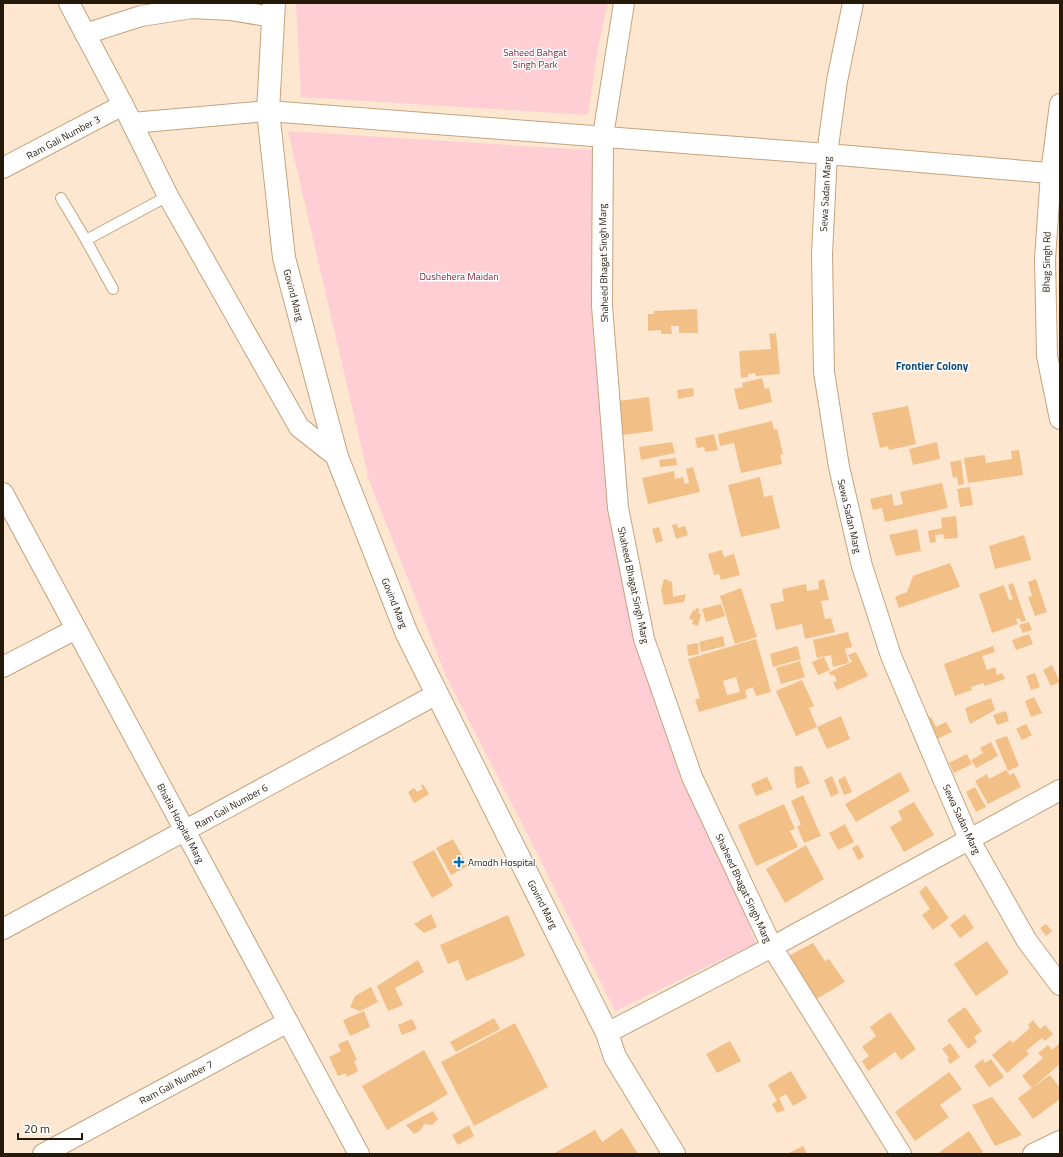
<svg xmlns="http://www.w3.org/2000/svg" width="1063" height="1157" viewBox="0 0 1063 1157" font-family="'Titillium Web',sans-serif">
  <rect width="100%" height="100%" fill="#fde7d0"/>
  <g fill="#feced4">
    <polygon points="296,3 608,3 598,47 588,115 301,97"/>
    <polygon points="288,131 603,151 591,306 610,518 630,602 706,816 756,943 615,1011 537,853 446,676 369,480"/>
  </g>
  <g fill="#f2c087" fill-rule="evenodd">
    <polygon points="697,309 698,333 679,333 679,326 671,326 672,334 661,334 661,330 648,331 648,314 654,314 654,311"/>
    <polygon points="776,333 780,374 756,376 755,373 748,374 748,377 741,378 739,351 771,349 769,334"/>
    <polygon points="762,378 765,389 769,388 772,402 739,410 734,389 743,387 742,383"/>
    <polygon points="693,388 694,396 678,399 677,390"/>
    <polygon points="649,397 653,431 615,436 610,402"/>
    <polygon points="908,406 916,444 889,450 888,446 880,448 872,413"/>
    <polygon points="772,421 774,430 777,429 783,454 780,455 782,464 741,473 734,443 720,446 718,434"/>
    <polygon points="714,434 718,450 705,452 704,447 697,448 695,438"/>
    <polygon points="672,442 675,453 641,460 639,447"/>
    <polygon points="937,442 940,459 913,465 909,449"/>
    <polygon points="1019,450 1023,475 968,483 964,458 985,455 986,463 1012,459 1011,451"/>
    <polygon points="676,458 677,465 660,467 659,460"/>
    <polygon points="961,460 964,484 958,485 957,477 953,478 950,462"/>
    <polygon points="693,467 700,492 648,504 642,478 674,471 675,479 683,477 685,484 689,483 686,469"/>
    <polygon points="760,477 764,497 772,495 780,528 741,537 728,485"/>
    <polygon points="942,483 948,508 885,522 882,508 873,510 870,499 892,494 894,506 903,504 900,492"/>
    <polygon points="970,487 973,505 960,507 957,489"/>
    <polygon points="956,516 958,538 944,539 943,534 935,535 936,542 930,543 928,531 942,528 941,518"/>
    <polygon points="677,524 678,528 685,526 688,535 676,539 672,525"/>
    <polygon points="659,527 663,541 656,543 652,529"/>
    <polygon points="917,529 921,551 896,556 889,535"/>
    <polygon points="1024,535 1031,560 995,569 989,546"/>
    <polygon points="722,550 724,557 734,554 740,575 721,580 719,574 714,575 708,554"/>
    <polygon points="950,563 960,587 899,608 895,597 907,592 913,576"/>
    <polygon points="664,579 672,582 673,597 686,594 684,602 664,605 661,590"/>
    <polygon points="824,579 829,600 821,601 825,619 831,618 835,632 805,639 802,624 776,630 770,604 784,601 782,589 806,584 807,591 819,589 818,581"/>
    <polygon points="1036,579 1047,612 1035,616 1028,597 1032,596 1028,582"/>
    <polygon points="1013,583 1026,621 1021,622 1019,618 1016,619 1018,624 992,633 979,594 1004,585 1009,600 1013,599 1008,585"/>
    <polygon points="741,588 757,637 735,644 720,596"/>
    <polygon points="721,604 725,616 706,622 702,609"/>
    <polygon points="696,608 700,609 698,613 701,614 698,626 692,624 693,620 689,619 693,610 695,611"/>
    <polygon points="1029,622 1032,630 1023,633 1019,625"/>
    <polygon points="848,632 852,647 845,649 849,663 833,667 831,655 817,658 813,640"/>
    <polygon points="1029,634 1033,644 1016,650 1012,640"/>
    <polygon points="723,636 725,646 701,652 699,642"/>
    <path d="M 756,639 L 771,692 L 756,696 L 753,687 L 745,690 L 747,698 L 699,712 L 695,700 L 700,698 L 688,659 ZM 736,677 L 740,692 L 727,695 L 723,681 Z"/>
    <polygon points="698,643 699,654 688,656 687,645"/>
    <polygon points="797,646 801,659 773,667 770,654"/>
    <polygon points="993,646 995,652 982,656 987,670 995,667 997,675 1002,673 1005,679 985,686 983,683 971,687 972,690 955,696 944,664"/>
    <polygon points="856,652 868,676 837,690 833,682 837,681 834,675 831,676 829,672 852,662 848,655"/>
    <polygon points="824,657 830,670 818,675 812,662"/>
    <polygon points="800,661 805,677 781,684 776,668"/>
    <polygon points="1052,665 1060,682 1051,686 1043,670"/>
    <polygon points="1035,673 1040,687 1031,690 1026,676"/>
    <polygon points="802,680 814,706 809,708 817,727 796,736 776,691"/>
    <polygon points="1034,697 1042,713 1031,717 1025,701"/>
    <polygon points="991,698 995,710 970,724 965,708"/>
    <polygon points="1006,711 1009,721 997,725 993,715"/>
    <polygon points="841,716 850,739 827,749 817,727"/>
    <polygon points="931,717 936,727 946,722 952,732 937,739 926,719"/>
    <polygon points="1026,724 1032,735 1022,740 1016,729"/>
    <polygon points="1007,736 1019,766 1008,771 995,740"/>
    <polygon points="991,742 998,756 976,768 971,760 983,753 980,748"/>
    <polygon points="967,754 972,764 954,773 949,763"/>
    <polygon points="802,766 810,783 797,789 795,782 794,767"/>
    <polygon points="1006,770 1010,775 1014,773 1021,787 988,804 975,781 987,774 989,779"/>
    <polygon points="900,772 910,791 856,822 845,804"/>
    <polygon points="832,776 839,793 831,797 824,780"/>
    <polygon points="845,776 852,792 844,795 838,780"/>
    <polygon points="767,777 773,789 756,796 751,784"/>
    <polygon points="423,784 429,794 414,803 408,792 414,788 417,792 423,789 421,786"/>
    <polygon points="975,787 986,807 976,812 966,792"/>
    <polygon points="803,795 821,836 804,843 797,826 801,825 791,801"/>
    <polygon points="914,802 934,835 904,852 890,827 902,820 898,811"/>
    <polygon points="784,804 795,829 790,831 798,847 756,866 738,825"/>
    <polygon points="845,824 854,842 838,850 829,833"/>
    <polygon points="453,839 468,866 451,875 436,848"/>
    <polygon points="806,845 824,879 785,903 766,869"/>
    <polygon points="858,845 864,857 858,860 852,848"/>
    <polygon points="434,850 453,886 432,898 412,862"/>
    <polygon points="926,886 949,918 933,930 922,915 930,909 919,892"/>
    <polygon points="431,914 437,927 424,933 414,924"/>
    <polygon points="965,914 974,928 960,938 950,925"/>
    <polygon points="508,915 525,956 466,981 458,960 448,964 440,945"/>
    <polygon points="1046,924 1052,931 1046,936 1040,928"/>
    <polygon points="987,941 1009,973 976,996 954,964"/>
    <polygon points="813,943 825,961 829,959 845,982 813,1001 790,955"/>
    <polygon points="418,960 424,972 395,988 403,1005 388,1011 377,986"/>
    <polygon points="371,987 378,1002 360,1011 350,1007 355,996"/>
    <polygon points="965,1007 982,1031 974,1037 977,1042 968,1049 947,1020"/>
    <polygon points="364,1011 370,1027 350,1036 343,1020"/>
    <polygon points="890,1012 916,1049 901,1060 895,1052 868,1071 862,1061 869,1056 862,1047 876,1036 870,1027"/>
    <polygon points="494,1018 500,1029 456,1052 450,1042"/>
    <polygon points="412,1019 417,1029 402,1035 398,1025"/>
    <polygon points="1033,1020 1040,1029 1045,1025 1053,1034 1045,1041 1042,1038 1026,1051 1029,1054 1007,1073 992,1055 1010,1040 1013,1043 1030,1028 1028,1025"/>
    <polygon points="515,1023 548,1087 474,1126 441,1062"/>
    <polygon points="348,1040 357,1060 354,1061 358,1071 347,1077 346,1073 338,1076 329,1057 341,1051 338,1044"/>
    <polygon points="730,1041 741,1061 717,1073 706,1054"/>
    <polygon points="950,1043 960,1057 950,1064 947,1059 949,1058 942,1049"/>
    <polygon points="1059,1044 1060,1064 1032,1088 1022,1076 1043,1058 1038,1053 1048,1045 1052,1050"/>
    <polygon points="424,1050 448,1094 387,1130 362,1086"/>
    <polygon points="983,1059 985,1063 991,1059 1004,1077 989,1087 974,1066"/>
    <polygon points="791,1071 807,1098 793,1106 786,1094 779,1098 785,1110 777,1113 772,1104 777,1101 768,1085"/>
    <polygon points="949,1072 962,1089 940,1105 949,1117 915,1141 895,1112"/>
    <polygon points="1050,1075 1060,1088 1060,1099 1033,1119 1018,1098"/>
    <polygon points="992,1097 1022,1135 995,1146 972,1105"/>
    <polygon points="433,1111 438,1119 432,1125 424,1124 421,1130 414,1134 406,1125"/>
    <polygon points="469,1125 474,1136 458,1145 452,1135"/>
    <polygon points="622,1128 638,1154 553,1154 595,1130 602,1142"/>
    <polygon points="969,1131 983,1152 980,1154 937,1154"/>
    <polygon points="803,1146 807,1154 789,1154 789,1153"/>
  </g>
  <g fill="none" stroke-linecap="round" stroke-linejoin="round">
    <g stroke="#c4a37e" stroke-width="12">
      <g id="service">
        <polyline points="61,198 86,240"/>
        <polyline points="113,289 86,240 168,196"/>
      </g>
    </g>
    <g stroke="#c4a37e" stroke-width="22">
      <g id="minor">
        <polyline points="69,3 123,105 168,196 299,427 337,457"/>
        <polyline points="624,3 603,136 602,306 618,508 644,639 692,777 772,947 901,1154"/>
        <polyline points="853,3 837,81 827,154 822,254 824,372 839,467 862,566 891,656 936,762 969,839 1027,941 1060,985"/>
        <polyline points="85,34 141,16 192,8 230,10 273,17"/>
        <polyline points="1060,104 1051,173 1045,259 1047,356 1060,419"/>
        <polyline points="132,123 268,111 827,154 1060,174"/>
        <polyline points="3,168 123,105"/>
        <polyline points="3,493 359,1154"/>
        <polyline points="3,667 76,629"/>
        <polyline points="3,929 437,694"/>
        <polyline points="607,1033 772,947 1060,790"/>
        <polyline points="43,1154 288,1022"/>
        <polyline points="1033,1154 1060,1141"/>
      </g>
    </g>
    <g stroke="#c4a37e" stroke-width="24">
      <polyline id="tertiary" points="274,3 268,111 284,258 337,457 407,634 607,1033 615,1057 674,1154"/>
    </g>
    <use href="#service" stroke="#fff" stroke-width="10"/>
    <use href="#minor" stroke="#fff" stroke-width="20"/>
    <use href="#tertiary" stroke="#fff" stroke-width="22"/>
  </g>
  <path fill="#036cb8" stroke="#fff" stroke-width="1.5" d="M457 856h4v4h4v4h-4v4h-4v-4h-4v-4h4z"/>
  <g text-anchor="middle" stroke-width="3" stroke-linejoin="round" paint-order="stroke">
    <g font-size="10" fill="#7f273d" stroke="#fff">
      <text x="535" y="56">Saheed Bahgat<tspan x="535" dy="12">Singh Park</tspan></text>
      <text x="459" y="280">Dushehera Maidan</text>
    </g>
    <g font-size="10" fill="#25190a" stroke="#fff">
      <text transform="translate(63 137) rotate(-28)" y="4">Ram Gali Number 3</text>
      <text transform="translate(825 194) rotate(-87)" y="4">Sewa Sadan Marg</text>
      <text transform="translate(1046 262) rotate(-89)" y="4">Bhag Singh Rd</text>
      <text transform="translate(603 263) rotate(-91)" y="4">Shaheed Bhagat Singh Marg</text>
      <text transform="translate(294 295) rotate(75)" y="4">Govind Marg</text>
      <text transform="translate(850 516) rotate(77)" y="4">Sewa Sadan Marg</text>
      <text transform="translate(634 585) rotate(78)" y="4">Shaheed Bhagat Singh Marg</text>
      <text transform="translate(395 603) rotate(68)" y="4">Govind Marg</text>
      <text transform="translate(231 806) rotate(-29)" y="4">Ram Gali Number 6</text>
      <text transform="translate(962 819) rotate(65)" y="4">Sewa Sadan Marg</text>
      <text transform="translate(181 823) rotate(62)" y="4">Bhatia Hospital Marg</text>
      <text transform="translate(744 888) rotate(65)" y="4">Shaheed Bhagat Singh Marg</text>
      <text transform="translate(543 904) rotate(63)" y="4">Govind Marg</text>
      <text transform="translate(176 1082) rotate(-28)" y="4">Ram Gali Number 7</text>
    </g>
    <g font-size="10" fill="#25190a" stroke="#fff" text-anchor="start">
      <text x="468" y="866">Amodh Hospital</text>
    </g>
    <g font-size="11" font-weight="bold" fill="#114b7b" stroke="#fff">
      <text x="932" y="370">Frontier Colony</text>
    </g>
  </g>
  <rect width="1063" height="1157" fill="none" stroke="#25190a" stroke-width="8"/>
  <path d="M18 1133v6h64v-6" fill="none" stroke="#25190a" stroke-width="2"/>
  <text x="24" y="1133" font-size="12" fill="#25190a" stroke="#ffffff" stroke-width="3" paint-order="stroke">20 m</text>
</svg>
